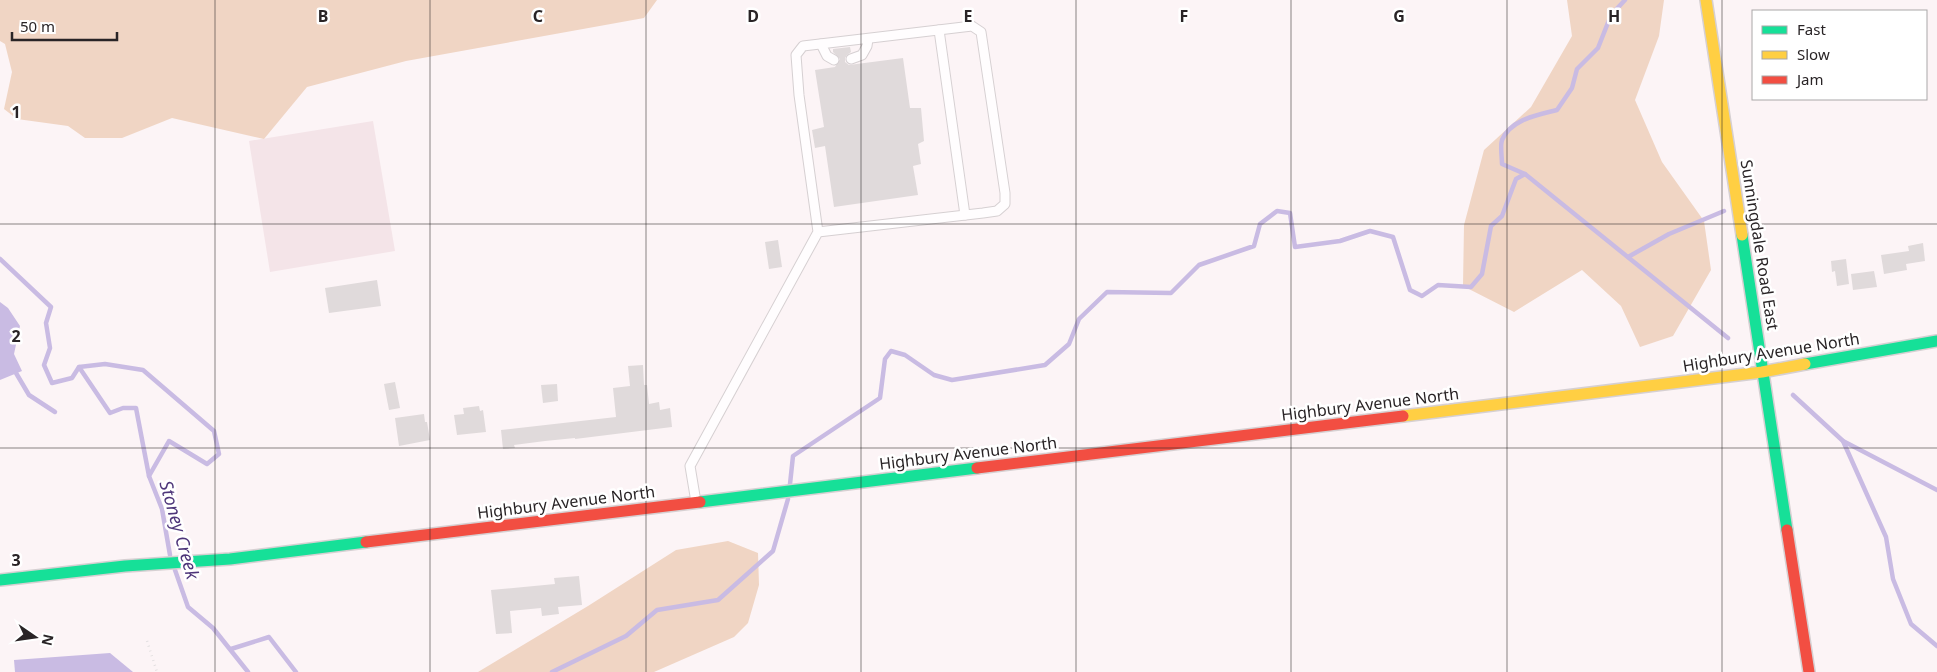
<svg xmlns="http://www.w3.org/2000/svg" width="1937" height="672" viewBox="0 0 1937 672" font-family="'Noto Sans',sans-serif">
  <rect width="100%" height="100%" fill="#fcf4f6"/>
  <polygon fill="#f4e4e8" points="373,121 395,251 270,272 249,141"/>
  <g fill="#f0d5c4">
    <polygon points="0,0 657,0 644,18 406,61 307,87 264,139 172,118 122,138 85,138 68,126 17,119 4,109 12,72 5,44 0,41"/>
    <polygon points="1567,0 1664,0 1659,36 1635,100 1662,162 1704,221 1711,270 1673,336 1640,347 1621,306 1582,270 1514,312 1463,286 1464,225 1484,150 1531,107 1572,36"/>
    <polygon points="728,541 758,553 759,585 748,623 734,637 654,672 478,672 588,606 676,550"/>
  </g>
  <g fill="#c9bbe3">
    <polygon points="0,302 8,308 20,326 14,354 22,371 0,380"/>
    <polygon points="110,653 133,672 15,672 14,660"/>
  </g>
  <g fill="none" stroke-linecap="round" stroke-linejoin="round">
    <g stroke="#c9bbe3" stroke-width="4.5">
      <path d="M 1625,0 L 1611,15 L 1598,48 L 1577,69 L 1572,88 L 1557,110 C 1538,115 1511,119 1502,140 C 1500,146 1502,157 1502,164 L 1525,174 L 1728,338"/>
      <polyline points="1628,257 1669,234 1724,211"/>
      <polyline points="0,259 51,307 46,323 50,348 44,365 52,383 72,378 79,367 105,364 143,370 214,431 219,454 207,464 169,441 149,476 162,509 170,555"/>
      <polyline points="79,367 110,413 123,408 136,408 149,476"/>
      <polyline points="16,373 29,395 55,412"/>
      <polyline points="1793,395 1843,441 1937,490"/>
      <polyline points="1843,441 1886,537 1893,579 1911,624 1937,646"/>
      <polyline points="790,484 793,456 880,398 885,359 891,351 905,355 934,375 952,380 1045,365 1069,344 1079,319 1107,292 1171,293 1199,265 1254,246 1260,224 1277,211 1290,213 1295,247 1340,241 1370,231 1393,237 1410,290 1422,296 1438,285 1471,287 1482,274 1491,226 1502,216 1516,179 1525,174"/>
      <polyline points="175,570 188,607 213,628 248,672"/>
      <polyline points="231,649 269,637 296,672"/>
      <polyline points="552,672 626,636 657,610 718,600 773,551 788,499"/>
    </g>
  </g>
  <g fill="#e0dadb">
    <polygon points="850,47 851,52 847,55 845,58 845,62 849,65 903,58 910,108 921,108 924,141 918,144 921,164 913,166 918,195 834,207 825,146 815,148 812,130 824,127 815,70 835,67 840,59 833,52 833,49"/>
    <polygon points="778,240 782,267 769,269 765,242"/>
    <polygon points="1923,243 1925,261 1906,264 1907,270 1884,274 1881,255 1909,251 1908,246"/>
    <polygon points="1846,259 1849,284 1837,286 1835,271 1832,272 1831,261"/>
    <polygon points="1874,271 1877,287 1853,290 1851,274"/>
    <polygon points="377,280 381,306 329,313 325,288"/>
    <polygon points="643,365 644,385 647,385 649,404 659,402 660,410 670,408 672,427 575,439 575,438 545,441 514,445 515,448 503,449 501,430 616,417 613,388 630,386 628,366"/>
    <polygon points="395,382 400,408 389,410 384,384"/>
    <polygon points="557,384 558,401 543,403 541,385"/>
    <polygon points="479,406 480,411 483,410 486,432 457,435 454,415 464,414 463,408"/>
    <polygon points="424,414 425,422 427,422 430,440 399,446 395,418"/>
    <polygon points="579,576 582,605 558,607 559,614 542,616 541,608 510,611 512,633 496,634 491,590 555,584 554,578"/>
  </g>
  <g fill="none" stroke-linecap="round" stroke-linejoin="round">
    <g stroke="#d6d0d2" stroke-width="11">
      <g id="lane">
        <polyline points="939,30 965,215"/>
        <polyline points="821,44 827,56 834,60"/>
        <polyline points="851,59 862,55 867,46 868,39"/>
        <polyline points="696,502 690,466 818,232 983,213 997,211 1005,204 1005,193 981,32 972,26 803,46 796,55 799,95 818,232"/>
      </g>
    </g>
    <g stroke="#d6d0d2" stroke-width="14">
      <g id="fast">
        <polyline points="1742,235 1787,530"/>
        <polyline points="1805,364 1937,341"/>
        <polyline points="700,502 977,468"/>
        <polyline points="0,580 125,566 230,559 366,542"/>
      </g>
    </g>
    <g stroke="#d6d0d2" stroke-width="14">
      <g id="slow">
        <polyline points="1706,0 1742,235"/>
        <polyline points="1403,416 1762,372 1805,364"/>
      </g>
    </g>
    <g stroke="#d6d0d2" stroke-width="14">
      <g id="jam">
        <polyline points="977,468 1403,416"/>
        <polyline points="1787,530 1809,672"/>
        <polyline points="366,542 700,502"/>
      </g>
    </g>
    <polyline stroke="#e1dedf" stroke-width="2.5" stroke-dasharray="1 4" stroke-linecap="butt" points="147,641 157,672"/>
    <use href="#lane" stroke="#fffdfe" stroke-width="9"/>
    <use href="#fast" stroke="#16e098" stroke-width="11"/>
    <use href="#slow" stroke="#ffcf43" stroke-width="11"/>
    <use href="#jam" stroke="#f24e42" stroke-width="11"/>
  </g>
  <path fill="none" stroke="#292426" stroke-width="1" stroke-opacity="0.55" d="M 215,0 L 215,672M 430,0 L 430,672M 646,0 L 646,672M 861,0 L 861,672M 1076,0 L 1076,672M 1291,0 L 1291,672M 1507,0 L 1507,672M 1722,0 L 1722,672M 0,224 L 1937,224M 0,448 L 1937,448"/>
  <g text-anchor="middle" stroke-width="5" stroke-linejoin="round" paint-order="stroke">
    <g font-size="16" fill="#292426" stroke="#fff">
      <text transform="translate(1760 245) rotate(81)" y="6">Sunningdale Road East</text>
      <text transform="translate(1771 352) rotate(-9)" y="6">Highbury Avenue North</text>
      <text transform="translate(1370 404) rotate(-7)" y="6">Highbury Avenue North</text>
      <text transform="translate(968 453) rotate(-7)" y="6">Highbury Avenue North</text>
      <text transform="translate(566 502) rotate(-7)" y="6">Highbury Avenue North</text>
    </g>
    <g font-size="18" font-style="italic" fill="#4e367a" stroke="#fff">
      <text transform="translate(179 530) rotate(74)" y="6">Stoney Creek</text>
    </g>
  </g>
  <g font-size="16" text-anchor="middle" font-weight="bold" fill="#292426" stroke="#fff" stroke-width="5" stroke-linejoin="round" paint-order="stroke">
    <text x="323" y="22">B</text>
    <text x="538" y="22">C</text>
    <text x="753" y="22">D</text>
    <text x="968" y="22">E</text>
    <text x="1184" y="22">F</text>
    <text x="1399" y="22">G</text>
    <text x="1614" y="22">H</text>
    <text x="16" y="118">1</text>
    <text x="16" y="342">2</text>
    <text x="16" y="566">3</text>
  </g>
  <rect x="1752" y="10" width="175" height="90" fill="#ffffff" stroke="#a9a7a8"/>
  <rect x="1762" y="26" width="25" height="8" fill="#16e098" stroke="#a9a7a8"/>
  <text x="1797" y="35" font-size="15" fill="#292426">Fast</text>
  <rect x="1762" y="51" width="25" height="8" fill="#ffcf43" stroke="#a9a7a8"/>
  <text x="1797" y="60" font-size="15" fill="#292426">Slow</text>
  <rect x="1762" y="76" width="25" height="8" fill="#f24e42" stroke="#a9a7a8"/>
  <text x="1797" y="85" font-size="15" fill="#292426">Jam</text>
  <g transform="translate(35 637) rotate(103)" stroke="#ffffff" stroke-width="4" paint-order="stroke">
  <path d="M0-4L9 19L0 12L-9 19Z" fill="#292426"/>
  <text y="-8" font-size="14" font-weight="bold" text-anchor="middle" fill="#292426">N</text>
  </g>
  <path d="M12 32v8h105v-8" fill="none" stroke="#292426" stroke-width="2.5"/>
  <text x="20" y="32" font-size="15" fill="#292426" stroke="#ffffff" stroke-width="4" paint-order="stroke">50 m</text>
</svg>
